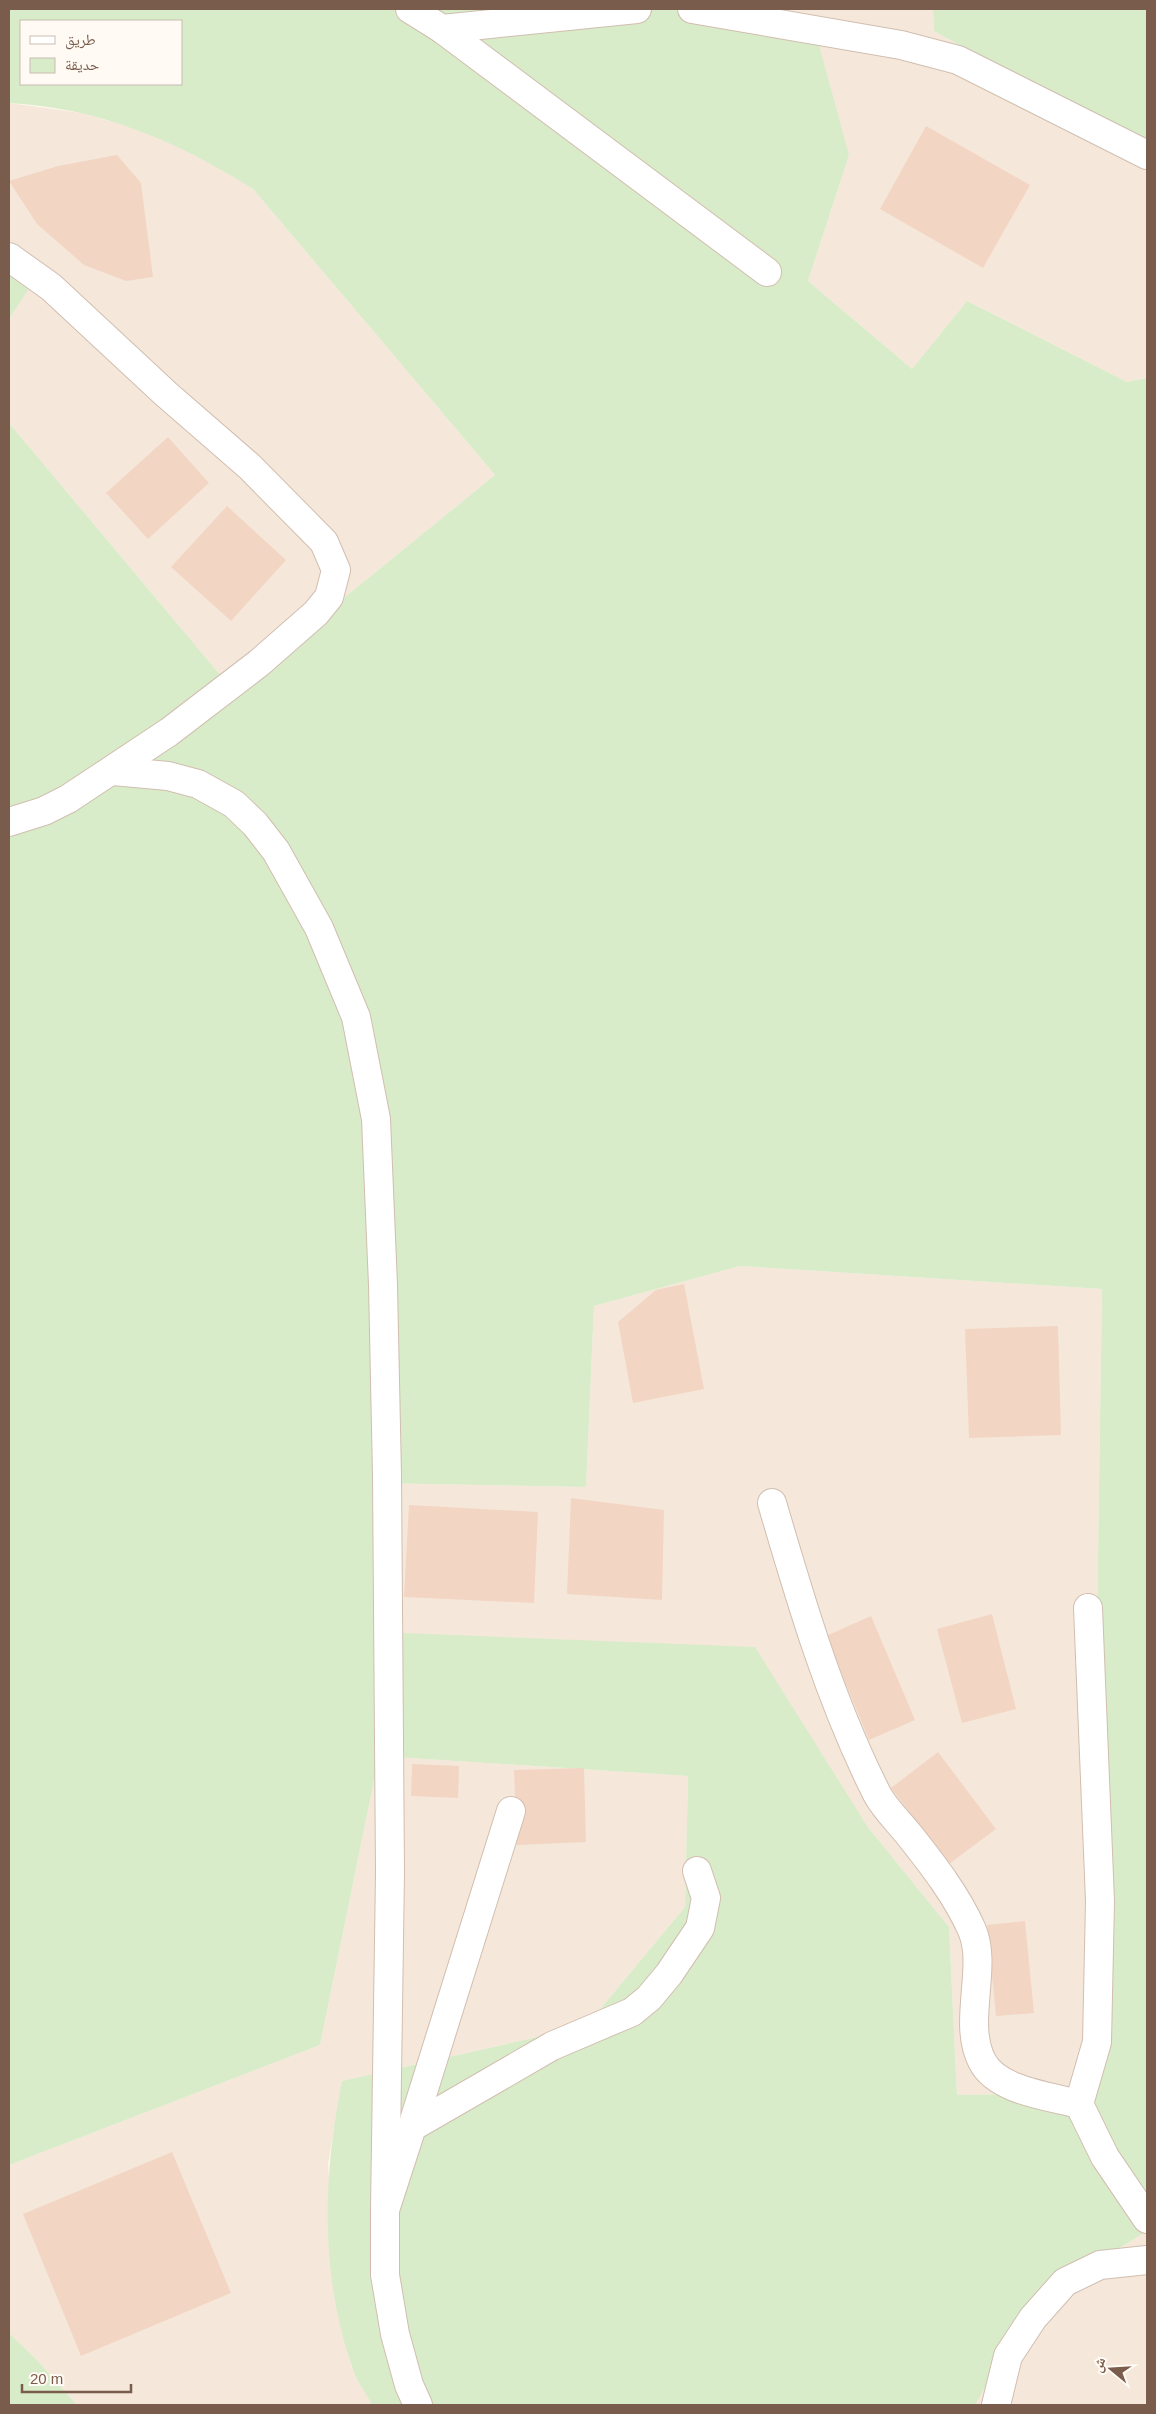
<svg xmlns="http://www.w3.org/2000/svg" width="1156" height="2414" viewBox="0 0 1156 2414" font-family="Helvetica,'Noto Naskh Arabic',sans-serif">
  <rect width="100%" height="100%" fill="#fdf6ec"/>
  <g fill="#f5e8da">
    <polygon points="707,9 933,9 934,31 1147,150 1147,378 1127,382 967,301 912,369 808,281 849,155"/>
    <polygon points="9,103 81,113 131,127 173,143 214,165 253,189 495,475 232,689 9,423 9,319 42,269 9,249"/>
    <polygon points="740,1266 1102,1289 1090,2093 957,2095 949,1927 867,1826 377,1633 372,1483 586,1487 594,1306"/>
    <polygon points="379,1756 688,1776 685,1907 586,2026 342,2081 328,2164 338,2314 351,2366 372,2405 77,2405 38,2361 9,2333 9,2165 320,2045"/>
    <polygon points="1147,2231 1147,2405 975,2405 1000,2362 1089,2267"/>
  </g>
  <g fill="#d8ecc9" fill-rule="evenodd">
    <path d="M 9,9 L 707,9 L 819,45 L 849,155 L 808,281 L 912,369 L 967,301 L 1127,382 L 1147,378 L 1147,2231 L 1089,2267 L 1000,2362 L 975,2405 L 372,2405 C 365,2392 355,2378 351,2364 C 320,2272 323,2175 342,2081 L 586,2026 L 685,1907 L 688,1776 L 379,1756 L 320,2045 L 9,2165 L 9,423 L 232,689 L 495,475 L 253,189 C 177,141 100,108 9,103 ZM 21,21 L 181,21 L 181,84 L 21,84 ZM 740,1266 L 1102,1289 L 1090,2093 L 957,2095 L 949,1927 L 867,1826 L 755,1647 L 377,1632 L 372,1483 L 586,1487 L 594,1306 Z"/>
    <polygon points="933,9 1147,9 1147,150 934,31"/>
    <polygon points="9,249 42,269 9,319"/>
    <polygon points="9,2333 38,2361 77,2405 9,2405"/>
  </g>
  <g fill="#f3d5c3">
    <polygon points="926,126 1030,185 983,268 880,209"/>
    <polygon points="117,155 141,183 153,277 126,281 84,265 37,224 9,181 58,166"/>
    <polygon points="168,437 209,483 148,539 106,493"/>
    <polygon points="227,506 286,560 231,621 171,567"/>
    <polygon points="684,1284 704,1389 633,1403 618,1322 656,1290"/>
    <polygon points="1058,1326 1061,1435 969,1438 965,1329"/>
    <polygon points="571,1498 664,1510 662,1600 567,1594"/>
    <polygon points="409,1505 538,1512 534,1603 404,1597"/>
    <polygon points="992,1614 1016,1709 962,1723 937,1629"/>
    <polygon points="871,1616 915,1720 869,1740 826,1636"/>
    <polygon points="938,1752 996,1829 949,1864 891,1788"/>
    <polygon points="412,1764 459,1766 458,1798 411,1796"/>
    <polygon points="584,1768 586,1842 517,1845 514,1770"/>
    <polygon points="1025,1921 1034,2013 996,2016 987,1925"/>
    <polygon points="172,2152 231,2293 81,2356 23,2214"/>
  </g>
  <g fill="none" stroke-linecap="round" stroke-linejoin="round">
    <g stroke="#d1beb0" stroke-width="30">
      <g id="street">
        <polyline points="410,9 442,29 767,272"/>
        <polyline points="692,9 901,45 958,60 1147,155"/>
        <polyline points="442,29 637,9"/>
        <polyline points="9,257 51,287 166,394 250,467 324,542 336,570 329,597 316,613 259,663 169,732 68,799 44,811 9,822"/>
        <polyline points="113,771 168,776 198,784 234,804 255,824 276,851 319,928 356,1017 376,1119 383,1285 387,1475 390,1873 385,2210"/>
        <path d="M 772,1503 C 801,1602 830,1701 877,1794 C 885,1809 899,1822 910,1836 C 933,1865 957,1896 972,1930 C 988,1967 962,2023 982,2061 C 997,2091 1049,2096 1079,2104 L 1105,2157 L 1147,2219"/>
        <polyline points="1079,2104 1097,2042 1100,1901 1088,1608"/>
        <polyline points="412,2127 511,1811"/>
        <polyline points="418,2405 409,2385 395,2334 385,2275 385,2210 412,2127 552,2046 632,2012 649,1998 669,1974 700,1928 706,1898 697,1871"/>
        <polyline points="996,2405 1008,2356 1033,2318 1065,2282 1100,2265 1147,2260"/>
      </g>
    </g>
    <use href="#street" stroke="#fff" stroke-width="28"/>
  </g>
  <rect width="1156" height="2414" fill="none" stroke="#7a5c4d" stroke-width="20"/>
  <rect x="20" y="20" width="162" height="65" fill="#fffaf3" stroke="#cabbb1"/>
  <rect x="30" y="36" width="25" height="8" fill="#ffffff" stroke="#cabbb1"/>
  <text x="65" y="45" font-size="15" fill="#7a5c4d">طريق</text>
  <rect x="30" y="58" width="25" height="15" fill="#d8ecc9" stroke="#cabbb1"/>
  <text x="65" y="70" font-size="15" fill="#7a5c4d">حديقة</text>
  <g transform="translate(1111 2369) rotate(288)" stroke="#fffaf3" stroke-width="4" paint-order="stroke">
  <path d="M0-4L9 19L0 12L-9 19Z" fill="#7a5c4d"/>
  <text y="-8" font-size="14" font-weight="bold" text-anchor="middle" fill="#7a5c4d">ش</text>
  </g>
  <path d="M22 2384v8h109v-8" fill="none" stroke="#7a5c4d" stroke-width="2.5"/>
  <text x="30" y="2384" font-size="15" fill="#7a5c4d" stroke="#fffaf3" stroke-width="4" paint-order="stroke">20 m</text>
</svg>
